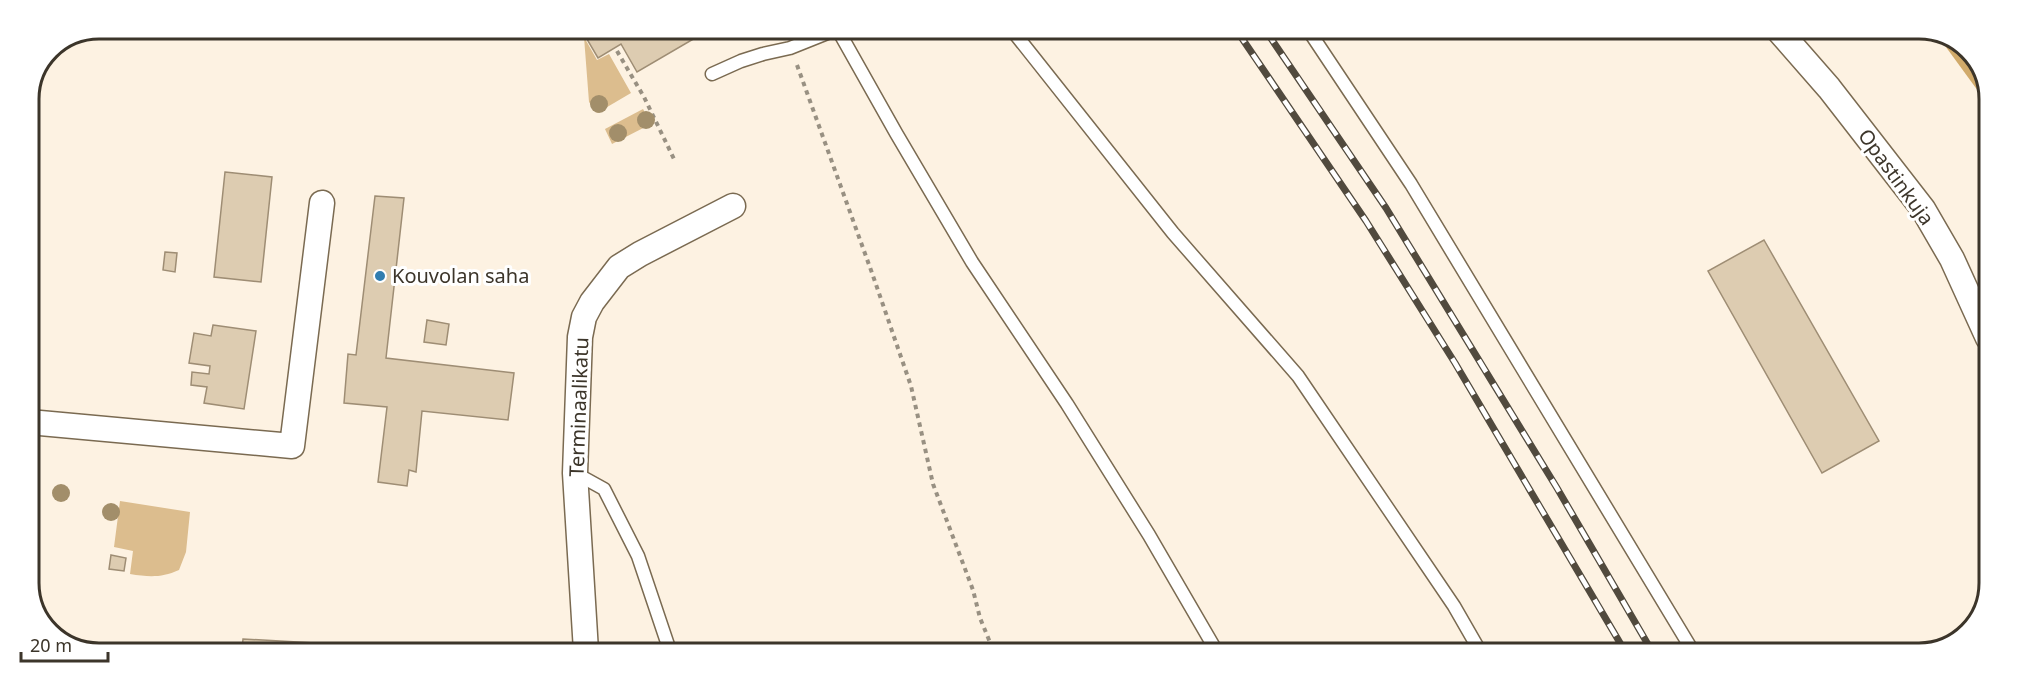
<svg xmlns="http://www.w3.org/2000/svg" width="2018" height="682" viewBox="0 0 2018 682" font-family="'Noto Sans',sans-serif">
  <rect width="100%" height="100%" fill="#fdf2e2"/>
  <g fill="#dcbd8e">
    <polygon points="584,37 597,60 609,54 631,93 597,113 589,102"/>
    <polygon points="643,109 651,124 612,144 605,129"/>
    <path d="M 120,501 L 190,512 L 186,552 L 179,570 C 161,578 149,577 130,574 L 133,551 L 114,547 Z"/>
  </g>
  <polygon fill="#d1aa6a" points="1935,32 1941,32 1975,56 1989,94 1989,106"/>
  <g fill="#ddccb1" stroke="#9e8d74" stroke-width="1.5">
    <polygon points="581,29 699,30 702,34 637,72 621,44 598,58"/>
    <polygon points="225,172 272,177 261,282 214,277"/>
    <polygon points="375,196 404,198 386,358 514,373 508,420 422,411 416,472 409,470 407,486 378,482 387,407 344,403 348,354 356,355"/>
    <polygon points="1764,240 1879,441 1822,473 1708,271"/>
    <polygon points="165,252 177,253 175,272 163,270"/>
    <polygon points="427,320 449,324 446,345 424,342"/>
    <polygon points="213,325 256,331 244,409 204,403 207,387 191,385 192,372 209,374 210,366 189,363 194,333 211,336"/>
    <polygon points="111,555 126,558 124,571 109,569"/>
    <polygon points="243,639 332,644 332,650 242,650"/>
  </g>
  <g fill="none" stroke-linecap="round" stroke-linejoin="round">
    <g stroke="#7a6a51" stroke-width="15">
      <g id="service">
        <polyline points="838,30 896,133 972,262 1067,404 1149,535 1217,652"/>
        <polyline points="1012,30 1173,233 1298,376 1454,606 1481,653"/>
        <polyline points="1309,31 1411,184 1694,653"/>
        <polyline points="712,74 741,61 763,54 790,48 835,30"/>
        <polyline points="575,473 604,489 638,556 670,651"/>
      </g>
    </g>
    <g stroke="#7a6a51" stroke-width="27">
      <g id="minor">
        <polyline points="1780,32 1829,88 1923,209 1952,259 1988,338"/>
        <polyline points="29,422 292,446 322,203"/>
        <polyline points="586,651 575,473 580,337 584,317 592,302 619,267 640,254 733,206"/>
      </g>
    </g>
    <g stroke="#989082" stroke-width="4" stroke-dasharray="4.5 4.5" stroke-linecap="butt">
      <polyline points="617,51 644,97 674,159"/>
      <polyline points="797,65 872,273 911,386 933,484 973,590 980,618 994,652"/>
    </g>
    <use href="#service" stroke="#fff" stroke-width="12"/>
    <use href="#minor" stroke="#fff" stroke-width="24"/>
    <g stroke="#514a3e" stroke-width="7">
      <g id="rail">
        <polyline points="1237,31 1366,221 1455,363 1626,653"/>
        <polyline points="1266,31 1386,208 1557,488 1653,653"/>
      </g>
    </g>
    <use href="#rail" stroke="#fff" stroke-width="4.5" stroke-dasharray="14" stroke-linecap="butt"/>
  </g>
  <g fill="#a28e6a">
    <circle cx="599" cy="104" r="9"/>
    <circle cx="646" cy="120" r="9"/>
    <circle cx="618" cy="133" r="9"/>
    <circle cx="61" cy="493" r="9"/>
    <circle cx="111" cy="512" r="9"/>
  </g>
  <circle fill="#317db0" stroke="#fff" stroke-width="2" cx="380" cy="276" r="6"/>
  <g text-anchor="middle" stroke-width="6" stroke-linejoin="round" paint-order="stroke">
    <g font-size="20" fill="#3c352a" stroke="#fff">
      <text transform="translate(1896 177) rotate(54)" y="7">Opastinkuja</text>
      <text transform="translate(579 407) rotate(-88)" y="7">Terminaalikatu</text>
    </g>
    <g font-size="20" fill="#3c352a" stroke="#fff" text-anchor="start">
      <text x="392" y="283">Kouvolan saha</text>
    </g>
  </g>
  <path d="M0 0H2018V682H0ZM99 39H1919A60 60 0 0 1 1979 99V583A60 60 0 0 1 1919 643H99A60 60 0 0 1 39 583V99A60 60 0 0 1 99 39Z" fill="#fff" fill-rule="evenodd"/>
  <path fill="none" stroke="#3c352a" stroke-width="3" d="M99 39H1919A60 60 0 0 1 1979 99V583A60 60 0 0 1 1919 643H99A60 60 0 0 1 39 583V99A60 60 0 0 1 99 39Z"/>
  <path d="M21 652v9h87v-9" fill="none" stroke="#3c352a" stroke-width="3"/>
  <text x="30" y="652" font-size="18" fill="#3c352a" stroke="#ffffff" stroke-width="4.5" paint-order="stroke">20 m</text>
</svg>
